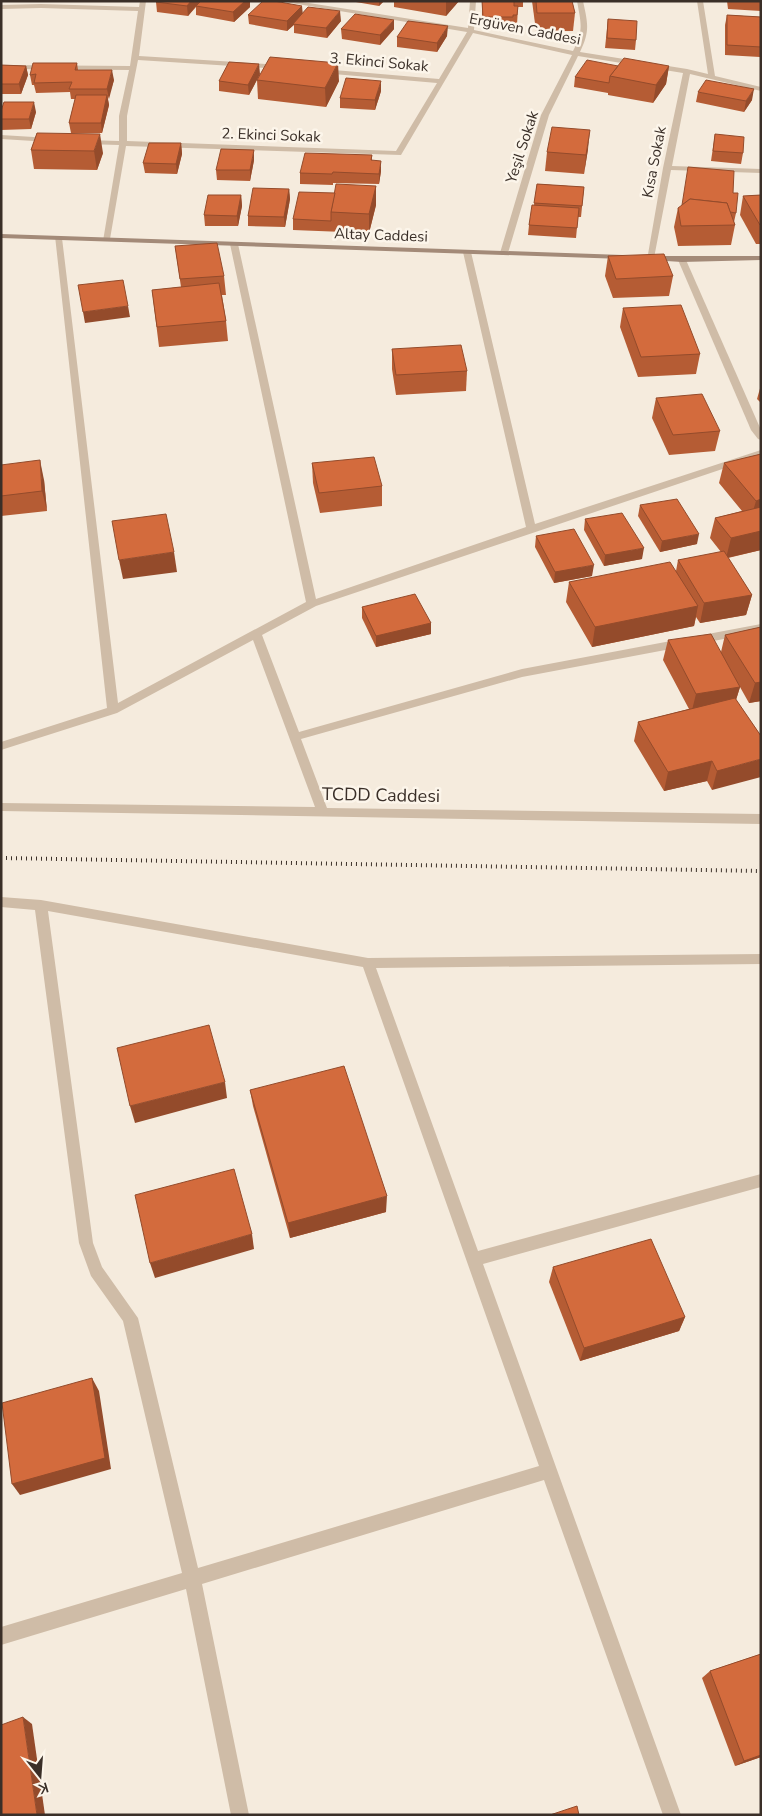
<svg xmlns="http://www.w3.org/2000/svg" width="762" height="1816" viewBox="0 0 762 1816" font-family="'Nunito Sans',sans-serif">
  <rect width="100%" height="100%" fill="#f5ebdd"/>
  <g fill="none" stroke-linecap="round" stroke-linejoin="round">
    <g fill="#cfbca7" fill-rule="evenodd">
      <path d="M 140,1 L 146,1 L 139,56 L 282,65 L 285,67 L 282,69 L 138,60 L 127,116 L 127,141 L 396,151 L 437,83 L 322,73 L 319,71 L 322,69 L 439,79 L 467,32 L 279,1 L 296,1 L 468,28 L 470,1 L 476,1 L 474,30 L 573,51 C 584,31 581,23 577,1 L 583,1 C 588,24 590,31 580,52 L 687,69 L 708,74 L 697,1 L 703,1 L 715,76 L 761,87 L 761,91 L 690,74 L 672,166 L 761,169 L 761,173 L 671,170 L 654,258 L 647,260 L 663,168 L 683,73 L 578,56 L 549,115 L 508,253 L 501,255 L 500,253 L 541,115 L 572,55 L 473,33 L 401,155 L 126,146 L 110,239 L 103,241 L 119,145 L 85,144 L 81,142 L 85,140 L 119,141 L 119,116 L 129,70 L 1,69 L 1,65 L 130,66 L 138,11 L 41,8 L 1,9 L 1,5 L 41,4 L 139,7 Z"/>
      <polygon points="1,135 50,138 54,140 50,142 1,139"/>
      <polygon points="55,236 62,238 118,703 306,602 230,244 231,242 238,244 316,599 526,527 463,252 467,250 471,252 535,524 761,450 761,456 316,606 262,635 299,732 522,669 761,624 761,632 522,677 301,739 327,808 761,814 761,824 1,811 1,803 315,807 253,640 117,713 1,750 1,742 107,708"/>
      <polygon points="679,258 686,260 761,430 761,440 758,439 751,430 678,260"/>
      <path d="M 1,897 L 41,900 L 368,958 L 761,954 L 761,964 L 376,968 L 478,1251 L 761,1174 L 761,1187 L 483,1264 L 681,1815 L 663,1815 L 544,1480 L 202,1584 L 249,1815 L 231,1815 L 186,1589 L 1,1645 L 1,1627 L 182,1573 L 123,1321 L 91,1276 L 79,1243 L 35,910 L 1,907 ZM 48,911 L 363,967 L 539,1466 L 198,1568 L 138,1318 L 102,1267 L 93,1243 Z"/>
    </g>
    <g fill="#a38a78" fill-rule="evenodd">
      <polygon points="1,234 623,255 627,257 623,259 1,238"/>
      <polygon points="648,256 761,256 761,260 682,262 651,260 647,258"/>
    </g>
    <polyline stroke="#3a2f28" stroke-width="4" stroke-dasharray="1 4" stroke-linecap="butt" points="1,858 761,871"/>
  </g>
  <g fill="#b55c34">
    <polygon points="157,1 200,1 199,3 201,1 250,1 250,7 234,22 196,15 196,7 188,16 157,12 156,2"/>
    <polygon points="350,1 384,1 379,6"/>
    <polygon points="394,1 459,1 446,16 394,7"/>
    <polygon points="482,1 523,1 523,7 518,7 517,25 513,24 513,27 482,26"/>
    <polygon points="532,1 572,1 575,13 573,31 536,31"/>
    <polygon points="727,1 761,1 761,11 728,9"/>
    <polygon points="302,13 341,21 327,38 294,33 294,25 287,31 249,24 248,15"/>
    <polygon points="727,15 761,17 761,53 760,57 725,55 725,25"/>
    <polygon points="608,19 636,40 635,50 605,48"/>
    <polygon points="341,29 394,29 380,45 342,39"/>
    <polygon points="447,36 437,52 397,47 397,37"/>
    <polygon points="77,63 78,70 114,80 108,99 109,105 102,133 71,133 69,123 75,99 71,99 70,92 36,93 34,85 32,85 30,75"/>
    <polygon points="1,65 26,66 28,75 21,94 1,94"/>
    <polygon points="618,66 669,66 666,84 653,103 608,95 608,93 574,87 575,77"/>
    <polygon points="260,74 249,95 219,91 219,81"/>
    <polygon points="257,80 339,81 326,107 258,99"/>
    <polygon points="381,91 375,110 340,108 340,98"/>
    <polygon points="698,92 752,100 744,112 696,102"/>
    <polygon points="1,111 36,112 31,129 1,130"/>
    <polygon points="37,133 103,153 97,170 34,169 31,150"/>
    <polygon points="715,134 743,153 741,164 711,161"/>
    <polygon points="181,143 182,154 177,174 145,173 143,163"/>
    <polygon points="588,149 584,174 545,171 547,152"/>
    <polygon points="372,155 372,160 381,171 379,184 333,183 333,185 300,184 300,173"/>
    <polygon points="254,160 250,181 217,180 216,170"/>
    <polygon points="537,184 584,187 581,217 578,217 576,238 528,235 529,225 534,205"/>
    <polygon points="376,186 376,205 369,233 293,230 293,219 335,193"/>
    <polygon points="289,189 290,199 285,227 248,226 248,216"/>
    <polygon points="733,193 736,213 734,222 735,225 731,245 678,246 674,227 678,208"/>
    <polygon points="241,195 242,206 238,226 205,226 204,215"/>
    <polygon points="761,195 761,244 756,244 740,215 743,196"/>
    <polygon points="175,246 224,276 226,295 222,295 226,321 228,341 159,347 152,290 181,287"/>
    <polygon points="608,256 673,276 669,296 613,298 605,276"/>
    <polygon points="623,308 700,354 696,374 638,377 620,327"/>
    <polygon points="392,349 467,371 466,391 396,395 392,369"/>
    <polygon points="761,385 761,403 757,399"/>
    <polygon points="656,398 720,431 715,451 669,455 652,418"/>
    <polygon points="761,454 761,550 728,558 752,595 746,615 700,623 696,617 694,626 592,647 566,602 569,582 676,571 678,560 721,552 710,538 715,518 742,511 719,483 724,463"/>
    <polygon points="312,463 382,486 382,506 320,513 313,483"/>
    <polygon points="1,465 44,480 47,511 1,516"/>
    <polygon points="640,505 697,544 660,552 638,516"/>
    <polygon points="585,519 642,559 604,566 584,530"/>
    <polygon points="536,536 592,576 554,583 535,547"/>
    <polygon points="362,607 431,623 431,634 376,647 362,618"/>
    <polygon points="761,627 761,701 749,703 740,687 736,700 761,736 712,790 707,781 664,791 634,741 638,722 689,709 663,660 668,640 721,652 725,635"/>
    <polygon points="250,1090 386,1212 290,1238 253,1106"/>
    <polygon points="553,1267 685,1317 679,1331 580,1361 549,1282"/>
    <polygon points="761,1654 761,1757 735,1766 702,1678 710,1671"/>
  </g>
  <g fill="#944b2b">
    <polygon points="191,1 200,1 188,16 187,6"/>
    <polygon points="245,1 250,1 250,7 234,22 233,12"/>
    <polygon points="379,1 384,1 379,6"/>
    <polygon points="446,1 459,1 446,16"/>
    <polygon points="302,6 303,16 287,31 287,21"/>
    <polygon points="340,11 341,21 327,38 326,28"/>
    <polygon points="394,20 394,29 380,45 380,35"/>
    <polygon points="448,26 447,36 437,52 437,43"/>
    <polygon points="338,63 339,81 326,107 325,88"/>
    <polygon points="259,64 260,74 249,95 248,85"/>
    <polygon points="26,66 28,75 21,94 19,84"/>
    <polygon points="669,66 666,84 653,103 656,85"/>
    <polygon points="112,70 114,80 109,99 107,89"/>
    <polygon points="381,81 381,91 375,110 375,100"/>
    <polygon points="754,89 752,100 744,112 746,101"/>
    <polygon points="107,95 109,105 102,133 101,123"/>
    <polygon points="34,102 36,112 31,129 29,119"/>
    <polygon points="590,130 588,149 584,174 586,155"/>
    <polygon points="100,134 103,153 97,170 94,151"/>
    <polygon points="181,143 182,154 177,174 176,164"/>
    <polygon points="254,150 254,160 250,181 250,170"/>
    <polygon points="381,161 381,171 379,184 379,174"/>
    <polygon points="376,186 376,205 369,233 369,214"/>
    <polygon points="289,189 290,199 285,227 284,217"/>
    <polygon points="241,195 242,206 238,226 237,216"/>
    <polygon points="128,306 130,317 85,323 83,312"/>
    <polygon points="40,460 44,480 47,511 42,491"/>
    <polygon points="761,499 761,518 750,521 756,501"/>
    <polygon points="761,531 761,550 726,558 731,538"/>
    <polygon points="699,534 697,544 660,552 662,541"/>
    <polygon points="644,548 642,559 604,566 605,555"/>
    <polygon points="174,552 177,572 123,579 119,560"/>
    <polygon points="594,565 592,576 554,583 555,572"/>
    <polygon points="752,595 746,615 700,623 704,603"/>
    <polygon points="698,606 694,626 592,647 595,627"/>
    <polygon points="431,623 431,634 376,647 376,636"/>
    <polygon points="761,682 761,701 749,703 755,683"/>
    <polygon points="740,687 734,706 691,714 696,694"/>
    <polygon points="761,759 761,777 712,790 717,771"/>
    <polygon points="712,761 707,781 664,791 668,772"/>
    <polygon points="225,1082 227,1098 135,1123 130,1106"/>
    <polygon points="387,1196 386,1212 290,1238 288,1223"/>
    <polygon points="252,1234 254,1249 155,1278 150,1263"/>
    <polygon points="685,1317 679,1331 580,1361 584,1348"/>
    <polygon points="92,1378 99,1391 111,1469 20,1495 12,1484"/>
    <polygon points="23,1717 32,1724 45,1815 37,1815"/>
    <polygon points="761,1755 761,1757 735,1766 744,1761"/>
  </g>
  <g fill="#d36b3d" stroke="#944b2b">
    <polygon points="157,1 191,1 187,6 156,2"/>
    <polygon points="201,1 245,1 233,12 196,6"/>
    <polygon points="263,1 274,1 302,6 287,21 248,15"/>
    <polygon points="482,1 514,1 514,6 518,6 517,15 513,15 513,17 483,17"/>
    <polygon points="536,1 572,1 575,13 537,13"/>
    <polygon points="308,7 340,11 326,28 293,24"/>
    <polygon points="355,14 394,20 380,35 341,29"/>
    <polygon points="727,15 761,17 761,47 727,45"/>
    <polygon points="608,19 637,21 636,40 607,38"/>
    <polygon points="408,21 448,26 437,43 397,37"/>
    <polygon points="270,57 338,63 325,88 257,80"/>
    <polygon points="624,58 669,66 656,85 610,76"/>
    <polygon points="587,60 618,66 610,76 609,83 575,77"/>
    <polygon points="229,62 259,64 248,85 219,81"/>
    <polygon points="33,63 77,63 75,70 112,70 107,89 69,89 72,82 34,83 36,74 30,75"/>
    <polygon points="1,65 26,66 19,84 1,84"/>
    <polygon points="346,78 381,81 375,100 340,98"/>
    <polygon points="706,80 754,89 746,101 698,92"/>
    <polygon points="76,95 107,95 101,123 69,123"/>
    <polygon points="4,102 34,102 29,119 1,119 1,111"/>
    <polygon points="552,127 590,130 586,155 547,152"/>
    <polygon points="37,133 100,134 94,151 31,150"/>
    <polygon points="715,134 744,137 743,153 713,151"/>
    <polygon points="149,143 181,143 176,164 143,163"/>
    <polygon points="221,149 254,150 250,170 216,170"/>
    <polygon points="305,153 372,155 371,160 381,161 379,174 333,172 332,174 300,173"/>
    <polygon points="688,167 734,171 733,193 738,193 736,213 730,212 727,203 690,199 682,205"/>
    <polygon points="336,184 376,186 369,214 331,212"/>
    <polygon points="537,184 584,187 582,206 534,203"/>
    <polygon points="253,188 289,189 284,217 248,216"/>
    <polygon points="299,192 335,193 331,212 331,221 293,219"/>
    <polygon points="208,195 241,195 237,216 204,215"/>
    <polygon points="761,195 761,225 760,225 743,196"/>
    <polygon points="690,199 727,203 735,225 681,226 678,208"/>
    <polygon points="532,205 579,208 577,228 529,225"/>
    <polygon points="217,243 224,276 180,279 175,246"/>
    <polygon points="664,254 673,276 616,279 608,256"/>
    <polygon points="123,280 128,306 83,312 78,285"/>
    <polygon points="219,283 226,321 157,327 152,290"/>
    <polygon points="681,305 700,354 641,357 623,308"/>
    <polygon points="461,345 467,371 396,375 392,349"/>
    <polygon points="702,394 720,431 673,435 656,398"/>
    <polygon points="761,454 761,499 756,501 724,463"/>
    <polygon points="374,457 382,486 319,493 312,463"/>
    <polygon points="40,460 42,491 1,496 1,465"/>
    <polygon points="677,499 699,534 662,541 640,505"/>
    <polygon points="761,507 761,531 731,538 715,518"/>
    <polygon points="622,513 644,548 605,555 585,519"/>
    <polygon points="166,514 174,552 119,560 112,521"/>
    <polygon points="574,529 594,565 555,572 536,536"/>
    <polygon points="724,551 752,595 704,603 678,560"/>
    <polygon points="670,562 698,606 595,627 569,582"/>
    <polygon points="415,594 431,623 376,636 362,607"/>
    <polygon points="761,627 761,682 755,683 725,635"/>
    <polygon points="711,634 740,687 696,694 668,640"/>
    <polygon points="735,698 761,736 761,759 717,771 712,761 668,772 638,722"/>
    <polygon points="209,1025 225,1082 130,1106 117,1048"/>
    <polygon points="344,1066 387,1196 288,1223 250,1090"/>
    <polygon points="234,1169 252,1234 150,1263 135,1195"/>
    <polygon points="651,1239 685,1317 584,1348 553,1267"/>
    <polygon points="92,1378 105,1458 12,1484 2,1403"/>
    <polygon points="761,1654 761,1755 744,1761 710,1671"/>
    <polygon points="23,1717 37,1815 1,1815 1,1725"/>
    <polygon points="577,1806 579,1815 550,1815"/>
  </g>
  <g text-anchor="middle" stroke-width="5" stroke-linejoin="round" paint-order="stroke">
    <g font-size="15" fill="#3a2f28" stroke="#fcf5ea">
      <text transform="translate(525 29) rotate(11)" y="5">Ergüven Caddesi</text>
      <text transform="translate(379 62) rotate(5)" y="5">3. Ekinci Sokak</text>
      <text transform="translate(271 135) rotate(2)" y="5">2. Ekinci Sokak</text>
      <text transform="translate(522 147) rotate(-72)" y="5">Yeşil Sokak</text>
      <text transform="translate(654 162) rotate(-79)" y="5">Kısa Sokak</text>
      <text transform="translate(381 235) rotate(2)" y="5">Altay Caddesi</text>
    </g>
    <g font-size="18" fill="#3a2f28" stroke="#fcf5ea">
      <text transform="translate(381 795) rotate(1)" y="6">TCDD Caddesi</text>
    </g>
  </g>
  <rect width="762" height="1816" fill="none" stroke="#3a2f28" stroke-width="5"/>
  <g transform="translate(40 1776) rotate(163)" stroke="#fcf5ea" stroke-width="4" paint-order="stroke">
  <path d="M0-4L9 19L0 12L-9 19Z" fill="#3a2f28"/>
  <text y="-8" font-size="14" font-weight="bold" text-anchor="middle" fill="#3a2f28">K</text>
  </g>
</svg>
